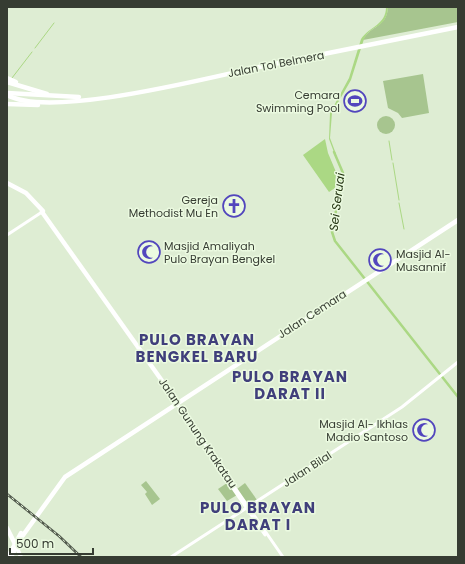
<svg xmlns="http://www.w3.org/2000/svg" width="465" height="564" viewBox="0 0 465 564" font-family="Poppins,sans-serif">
  <rect width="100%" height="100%" fill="#deedd3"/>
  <g fill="#a7c58f">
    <path d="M 388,7 L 458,7 L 458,22 L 363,40 C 370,25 387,28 388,7 Z"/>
    <polygon points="423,74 429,113 402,118 398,113 388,108 383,81"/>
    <circle cx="386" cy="125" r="9"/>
    <polygon points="146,481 160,499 152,505 145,494 147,492 141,485"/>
    <polygon points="227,483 237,495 227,501 218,489"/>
    <polygon points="245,483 257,500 248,505 237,489"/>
  </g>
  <g fill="#abd884">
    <path d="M 386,7 L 388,7 C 387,29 371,24 364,39 L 351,80 L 332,113 L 330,138 L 336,154 L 335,155 L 329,139 L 330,113 L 349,78 L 361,39 C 370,26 386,25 386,7 Z"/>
    <polygon points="325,139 328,153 336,172 335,188 329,192 303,155"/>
  </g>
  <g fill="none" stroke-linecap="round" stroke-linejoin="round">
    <g stroke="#abd884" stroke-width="1">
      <polyline points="35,48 54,23"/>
      <polyline points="12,78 32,52"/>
      <polyline points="389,141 392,160"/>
      <polyline points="393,163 399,200"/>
      <polyline points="399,203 404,229"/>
    </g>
    <polyline stroke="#abd884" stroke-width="2.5" points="334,152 343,173 332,232 335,241 458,397"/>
    <g stroke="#fff" stroke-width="3">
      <polyline points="7,235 42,212"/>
      <polyline points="177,404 283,557"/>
      <polyline points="225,477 265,535"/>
      <polyline points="171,557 402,407 458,362"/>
    </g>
    <polyline stroke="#fff" stroke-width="4" points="17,548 21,557"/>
    <g stroke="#fff" stroke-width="4.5">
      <polyline points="42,212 165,385 176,404"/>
      <polyline points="7,528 15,544"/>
      <polyline points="8,557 21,533"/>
      <polyline points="11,557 21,538 65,477 458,220"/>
    </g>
    <g stroke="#fff" stroke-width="4.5">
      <polyline points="7,78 16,82"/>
      <polyline points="7,82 47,94"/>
      <polyline points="7,93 79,97"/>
      <path d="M 7,95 C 50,119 207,78 259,67 C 326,54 392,40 458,27"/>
      <polyline points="7,104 38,105"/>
      <polyline points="7,183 26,193 43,211"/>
    </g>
    <g stroke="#525a4d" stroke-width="2.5">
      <polyline id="rail" points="7,494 59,536 81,557"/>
    </g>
    <use href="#rail" stroke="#ebfae0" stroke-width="1" stroke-dasharray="3" stroke-linecap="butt"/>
  </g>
  <defs>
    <g id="stadium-ring" transform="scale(1.15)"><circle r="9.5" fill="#ebfae0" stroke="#5246bd" stroke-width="1.5"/><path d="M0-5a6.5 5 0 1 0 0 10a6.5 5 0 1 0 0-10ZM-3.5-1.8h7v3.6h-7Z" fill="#5246bd"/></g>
    <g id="church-ring" transform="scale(1.15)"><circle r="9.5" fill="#ebfae0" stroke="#5246bd" stroke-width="1.5"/><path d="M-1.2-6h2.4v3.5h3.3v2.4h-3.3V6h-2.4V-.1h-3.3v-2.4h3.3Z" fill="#5246bd"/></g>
    <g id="mosque-ring" transform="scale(1.15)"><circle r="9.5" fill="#ebfae0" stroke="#5246bd" stroke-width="1.5"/><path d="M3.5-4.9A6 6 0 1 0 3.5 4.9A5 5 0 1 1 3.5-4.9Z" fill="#5246bd"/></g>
  </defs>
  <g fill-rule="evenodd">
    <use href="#stadium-ring" x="355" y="101"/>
    <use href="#church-ring" x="234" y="206"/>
    <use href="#mosque-ring" x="149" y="252"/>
    <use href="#mosque-ring" x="380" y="260"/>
    <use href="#mosque-ring" x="424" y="430"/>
  </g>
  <g text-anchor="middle" stroke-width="3" stroke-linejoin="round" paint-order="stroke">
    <g font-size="11" fill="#363c32" stroke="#ebfae0">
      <text transform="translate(276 64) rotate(-11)" y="4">Jalan Tol Belmera</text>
      <text transform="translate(312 314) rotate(-33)" y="4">Jalan Cemara</text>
      <text transform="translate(198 433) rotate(56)" y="4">Jalan Gunung Krakatau</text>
      <text transform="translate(307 469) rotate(-33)" y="4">Jalan Bilal</text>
    </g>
    <g font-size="11" fill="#363c32" stroke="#ebfae0" text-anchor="end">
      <text x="340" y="99">Cemara<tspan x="340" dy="13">Swimming Pool</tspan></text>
      <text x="218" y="204">Gereja<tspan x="218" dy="13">Methodist Mu En</tspan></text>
      <text x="164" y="250" text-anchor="start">Masjid Amaliyah<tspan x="164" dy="13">Pulo Brayan Bengkel</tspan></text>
      <text x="396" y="258" text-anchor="start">Masjid Al-<tspan x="396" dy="13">Musannif</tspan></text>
      <text x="408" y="428">Masjid Al- Ikhlas<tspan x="408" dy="13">Madio Santoso</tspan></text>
    </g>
    <g font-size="12" font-style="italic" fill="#231" stroke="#ebfae0">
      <text transform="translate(337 202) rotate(-83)" y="4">Sei Seruai</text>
    </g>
    <g font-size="15" font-weight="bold" letter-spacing="1" fill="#403f7b" stroke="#ebfae0">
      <text x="197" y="345">PULO BRAYAN<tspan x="197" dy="17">BENGKEL BARU</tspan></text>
      <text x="290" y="382">PULO BRAYAN<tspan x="290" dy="17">DARAT II</tspan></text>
      <text x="258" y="513">PULO BRAYAN<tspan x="258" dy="17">DARAT I</tspan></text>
    </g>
  </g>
  <rect width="465" height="564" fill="none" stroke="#363c32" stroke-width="16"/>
  <path d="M10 548v6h83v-6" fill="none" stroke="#363c32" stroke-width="2"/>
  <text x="16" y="548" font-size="12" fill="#363c32" stroke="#ebfae0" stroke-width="3" paint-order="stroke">500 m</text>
</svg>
